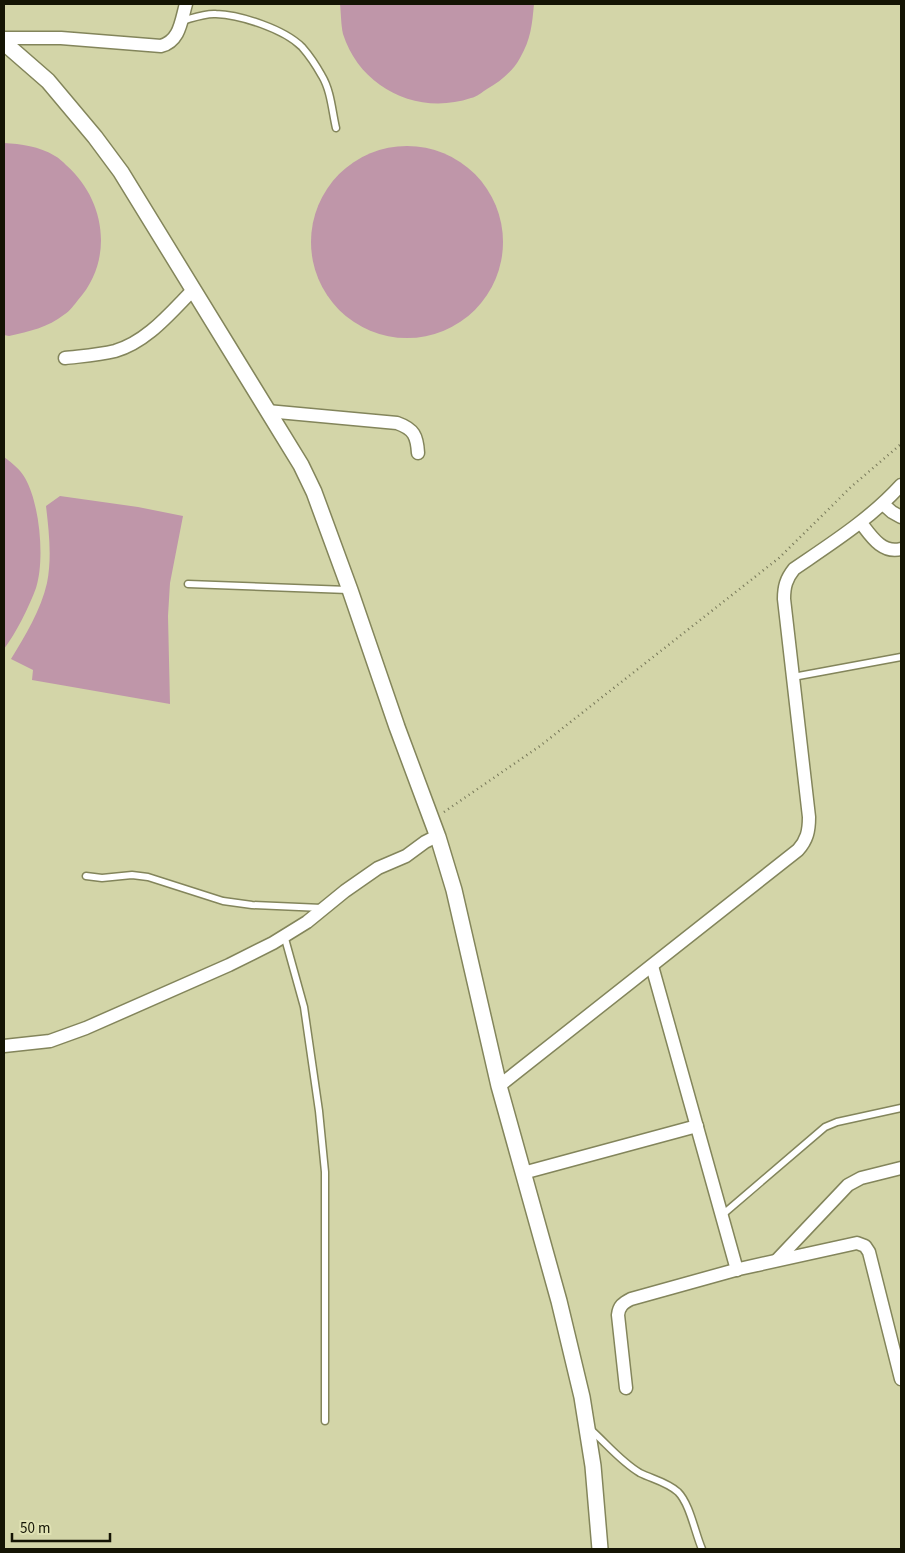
<svg xmlns="http://www.w3.org/2000/svg" width="905" height="1553" viewBox="0 0 905 1553" font-family="'Source Sans 3',sans-serif">
  <rect width="100%" height="100%" fill="#d3d5a8"/>
  <g fill="#bf96a9">
    <path d="M 340,4 L 534,4 C 532,25 531,39 520,58 C 513,71 500,82 487,89 C 482,92 477,97 471,98 C 418,116 360,88 343,34 C 341,25 341,13 340,4 Z"/>
    <path d="M 4,143 C 21,144 39,146 55,156 C 59,158 63,162 66,165 C 106,200 114,260 78,300 C 74,305 70,311 65,314 C 47,328 30,331 9,336 L 4,335 Z"/>
    <circle cx="407" cy="242" r="96"/>
    <path d="M 4,457 C 12,463 20,469 25,478 C 40,504 45,560 36,588 C 29,607 16,633 4,649 Z"/>
    <path d="M 60,496 L 138,507 L 183,516 L 170,583 L 168,616 L 170,704 L 32,680 L 33,670 L 11,659 C 25,636 41,610 47,583 C 52,558 49,532 46,506 Z"/>
  </g>
  <g fill="none" stroke-linecap="round" stroke-linejoin="round">
    <g stroke="#83855b" stroke-width="9">
      <g id="service">
        <path d="M 182,21 C 193,18 205,13 216,14 C 241,15 284,29 302,47 C 309,55 317,67 322,76 C 331,91 332,111 336,128"/>
        <polyline points="188,584 348,590"/>
        <polyline points="793,677 901,657"/>
        <polyline points="86,876 102,878 132,875 148,877 223,901 252,905 322,908"/>
        <polyline points="284,935 304,1007 319,1111 325,1172 325,1421"/>
        <polyline points="721,1216 825,1127 837,1122 901,1108"/>
        <path d="M 590,1429 C 606,1443 621,1462 640,1473 C 652,1479 667,1482 678,1492 C 690,1504 695,1533 702,1549"/>
      </g>
    </g>
    <g stroke="#83855b" stroke-width="15">
      <g id="minor">
        <path d="M 4,38 L 61,38 L 161,46 C 180,41 181,21 186,4"/>
        <path d="M 65,358 C 82,356 99,355 115,351 C 147,342 171,312 193,290"/>
        <path d="M 267,411 L 397,423 C 414,429 417,436 418,453"/>
        <polyline points="883,504 892,512 901,517"/>
        <path d="M 861,523 C 871,536 882,554 901,549"/>
        <polyline points="652,966 737,1270"/>
        <polyline points="4,1046 50,1041 86,1028 229,965 273,943 307,922 345,891 378,868 406,856 425,842 437,836"/>
        <path d="M 499,1086 L 798,850 C 807,840 809,831 809,817 L 784,599 C 784,587 786,579 794,569 C 832,543 870,519 901,485"/>
        <polyline points="523,1173 697,1126"/>
        <polyline points="777,1260 848,1185 861,1178 901,1168"/>
        <path d="M 626,1388 L 618,1315 C 619,1306 623,1303 631,1299 L 739,1269 L 857,1243 L 865,1246 L 869,1252 L 901,1379"/>
      </g>
    </g>
    <g stroke="#83855b" stroke-width="18">
      <polyline id="tertiary" points="4,45 9,47 48,81 95,137 121,172 301,465 314,492 350,590 397,727 438,837 454,890 499,1086 559,1301 582,1397 593,1466 600,1549"/>
    </g>
    <polyline stroke="#767758" stroke-width="2.5" stroke-dasharray="1 4" stroke-linecap="butt" points="444,812 540,746 779,558 852,486 901,444"/>
    <use href="#service" stroke="#fff" stroke-width="6"/>
    <use href="#minor" stroke="#fff" stroke-width="12"/>
    <use href="#tertiary" stroke="#fff" stroke-width="15"/>
  </g>
  <rect width="905" height="1553" fill="none" stroke="#141404" stroke-width="10"/>
  <path d="M12 1533v8h98v-8" fill="none" stroke="#141404" stroke-width="2.5"/>
  <text x="20" y="1533" font-size="15" fill="#141404" stroke="#e0e2b4" stroke-width="4" paint-order="stroke">50 m</text>
</svg>
